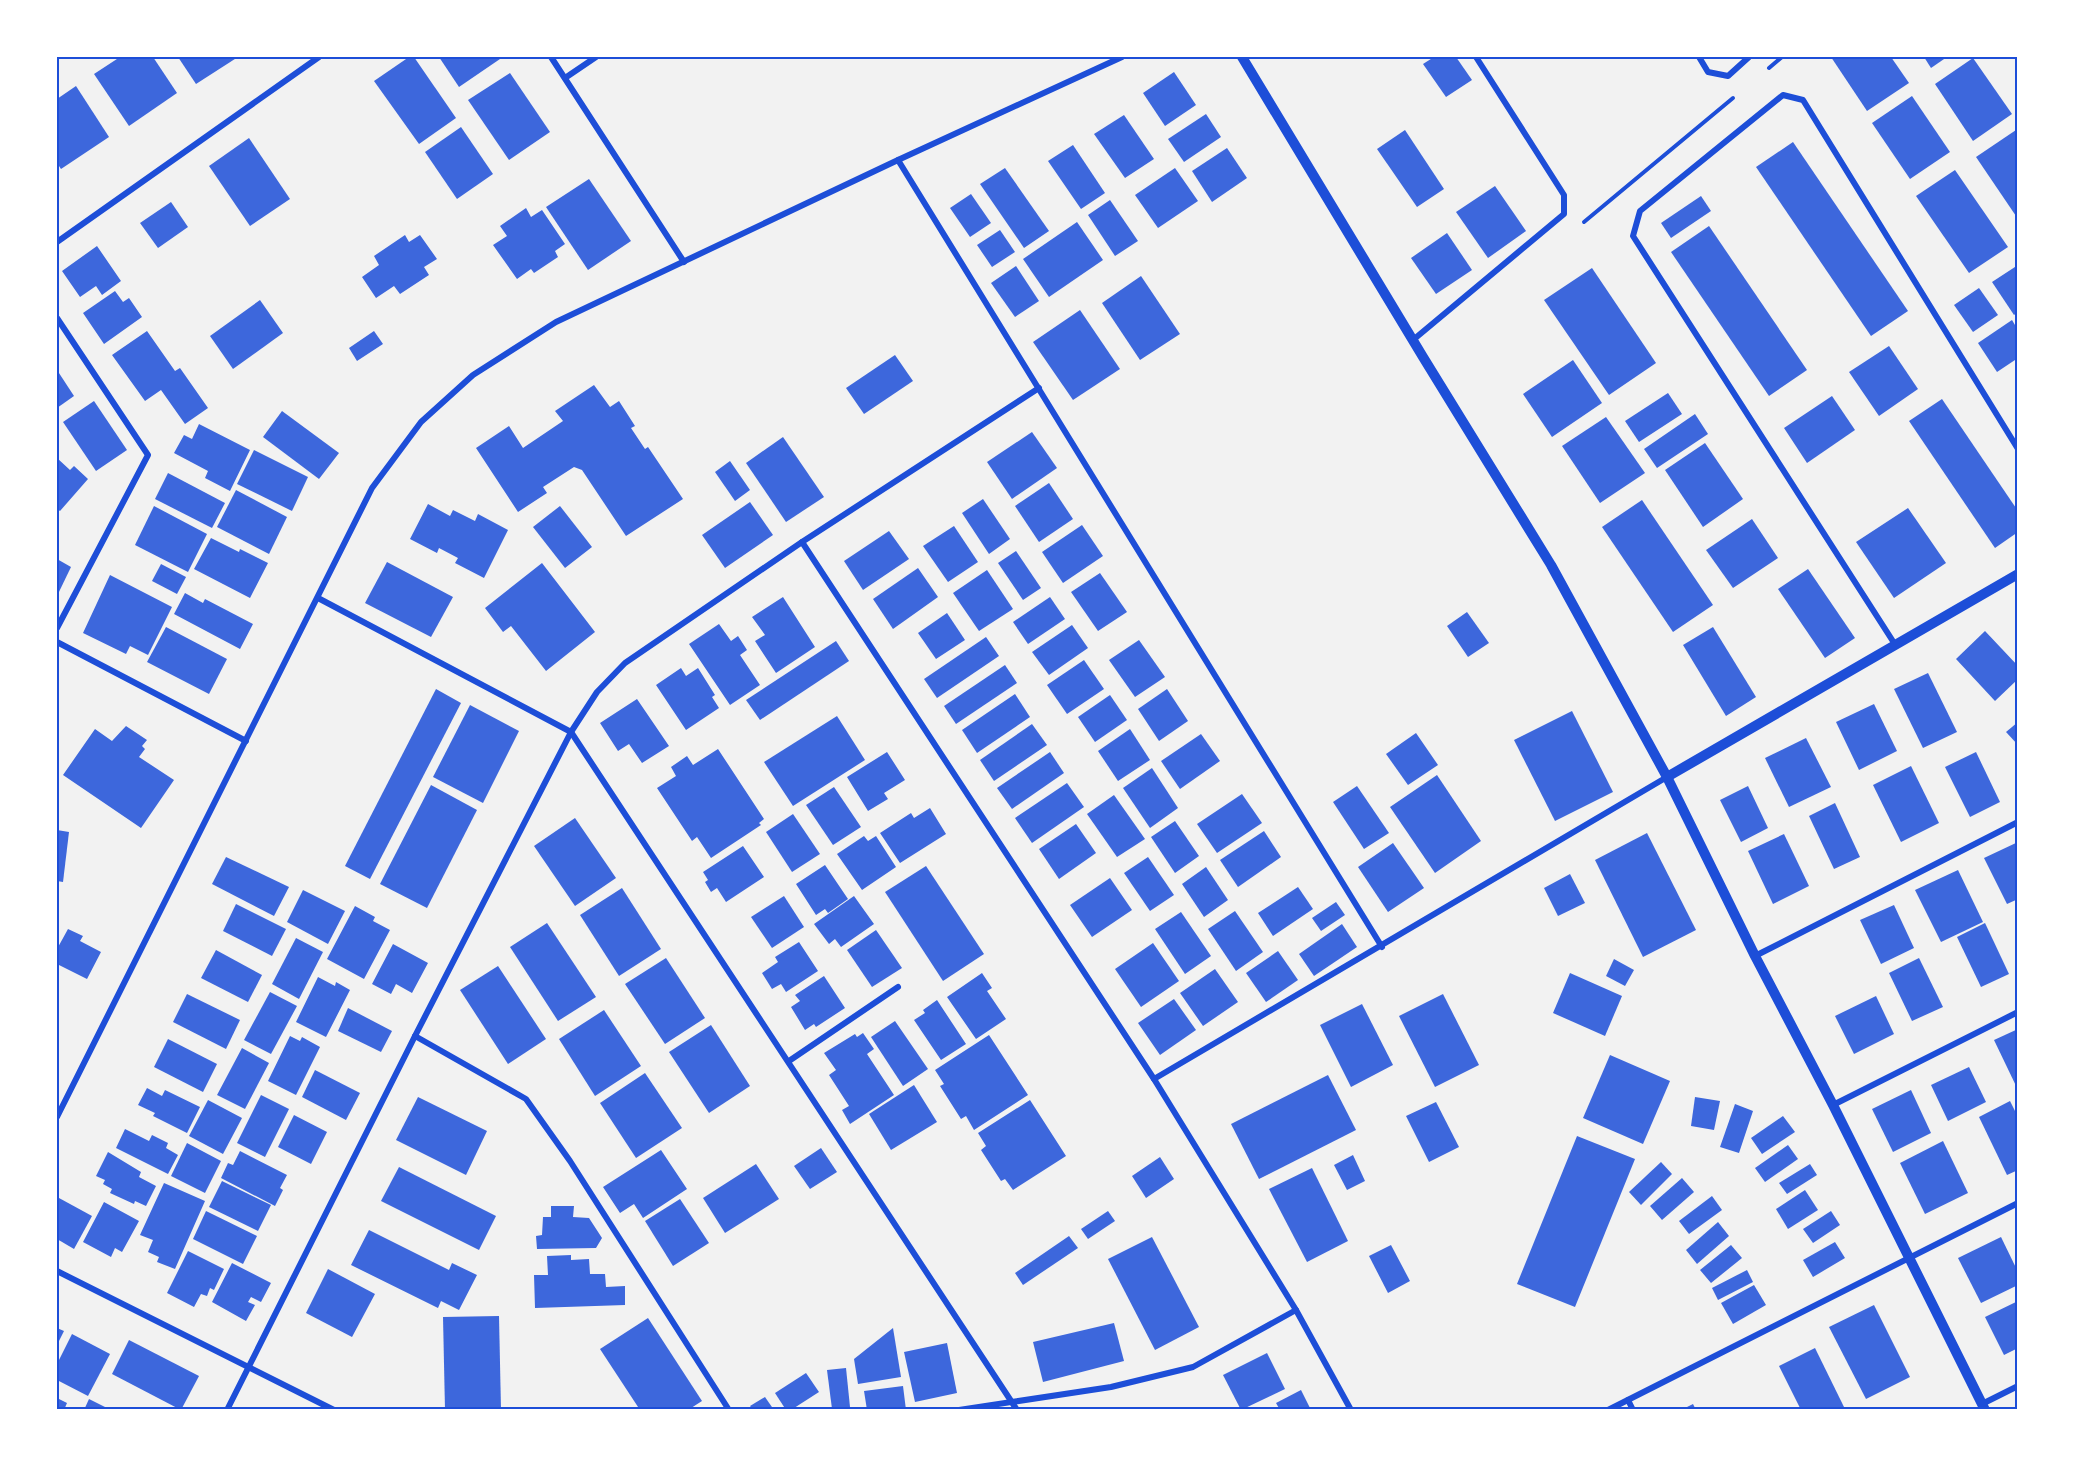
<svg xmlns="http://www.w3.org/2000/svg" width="2075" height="1467" viewBox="0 0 2075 1467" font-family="Bitter,serif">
  <rect width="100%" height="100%" fill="#f2f2f2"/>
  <g fill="#3d67dc">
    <polygon points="120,57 153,57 177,93 129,126 94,74"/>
    <polygon points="178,57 238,57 196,84"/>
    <polygon points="409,57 414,57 456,118 419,144 374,81"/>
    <polygon points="439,57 499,57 500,59 459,87"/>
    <polygon points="1434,57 1456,57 1472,80 1446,97 1423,64"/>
    <polygon points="1831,57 1891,57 1909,83 1867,111"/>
    <polygon points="1924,57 1947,57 1931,68"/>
    <polygon points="1973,58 2012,114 1973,141 1935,84"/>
    <polygon points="1174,72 1196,105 1165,126 1143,93"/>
    <polygon points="510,73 550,132 509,160 468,100"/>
    <polygon points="76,86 109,137 61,169 57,163 57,99"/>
    <polygon points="1912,96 1950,152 1910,179 1872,123"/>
    <polygon points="1206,114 1221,137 1184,162 1168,139"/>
    <polygon points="1124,115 1154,159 1125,178 1094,134"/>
    <polygon points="461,127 493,174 457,199 425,152"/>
    <polygon points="1405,130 1444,189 1417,207 1377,149"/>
    <polygon points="2016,130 2018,134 2018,219 1976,157"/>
    <polygon points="249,138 290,199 250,226 209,166"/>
    <polygon points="1793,142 1908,311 1871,336 1756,167"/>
    <polygon points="1073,145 1105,193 1081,209 1048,161"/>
    <polygon points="1227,148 1247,178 1212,202 1192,171"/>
    <polygon points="1005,168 1049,231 1024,248 980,184"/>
    <polygon points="1175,168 1198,201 1158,228 1135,195"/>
    <polygon points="1955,170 2008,247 1969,273 1916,196"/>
    <polygon points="589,179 631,241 588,270 546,207"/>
    <polygon points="1495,186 1526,231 1488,258 1456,212"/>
    <polygon points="971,194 991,223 970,237 950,208"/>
    <polygon points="1701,196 1711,211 1671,238 1661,223"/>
    <polygon points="1110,200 1138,241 1115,256 1088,215"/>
    <polygon points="171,202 188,227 158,248 140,223"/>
    <polygon points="526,208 531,217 542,210 565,244 555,251 558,257 534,273 531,269 517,279 493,245 507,236 500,226"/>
    <polygon points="1077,222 1103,260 1049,297 1023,259"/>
    <polygon points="1709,226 1807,370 1769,396 1671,252"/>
    <polygon points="1000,230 1015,252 992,267 977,245"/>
    <polygon points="1447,233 1472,270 1436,294 1411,258"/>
    <polygon points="405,235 409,242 420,235 437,259 424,267 429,275 400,294 394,286 376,298 362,277 379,265 374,256"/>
    <polygon points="97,246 121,281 102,295 96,286 80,297 62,271"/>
    <polygon points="2018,265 2018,312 2014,315 1992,282"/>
    <polygon points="1016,266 1039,301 1015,317 991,283"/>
    <polygon points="1592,268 1656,363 1609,395 1544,300"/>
    <polygon points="1141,276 1180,334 1140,360 1102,303"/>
    <polygon points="1979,288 1998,315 1973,332 1954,305"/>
    <polygon points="115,291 123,302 129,298 142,317 104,344 83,313"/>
    <polygon points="260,300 283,333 233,369 210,336"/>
    <polygon points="1080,310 1120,369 1073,400 1033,342"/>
    <polygon points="2012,320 2018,330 2018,358 1997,372 1978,343"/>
    <polygon points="147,331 175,371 180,368 208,408 185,424 161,390 145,401 112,355"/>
    <polygon points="374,331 383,344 357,361 349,348"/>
    <polygon points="1889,346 1918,389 1879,416 1849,372"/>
    <polygon points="895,355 913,381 864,414 846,388"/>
    <polygon points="1573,360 1602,403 1552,437 1523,394"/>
    <polygon points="57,370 74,396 57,408"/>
    <polygon points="594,385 610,407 619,401 635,426 631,428 645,449 648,447 683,499 626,536 582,470 574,467 543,487 547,493 518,512 476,448 509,426 523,448 563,421 555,411"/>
    <polygon points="1668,393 1682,414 1639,442 1625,421"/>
    <polygon points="1832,396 1855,430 1807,463 1784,428"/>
    <polygon points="1942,399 2018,511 2018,532 1995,548 1909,421"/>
    <polygon points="94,401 127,450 96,471 63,422"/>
    <polygon points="282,411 339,453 319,479 263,437"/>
    <polygon points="1695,414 1708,434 1657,468 1644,449"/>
    <polygon points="1606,417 1645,473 1600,503 1562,446"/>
    <polygon points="199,424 250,450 230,491 205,478 208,471 174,453 184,435 192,439"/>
    <polygon points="1032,432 1057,468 1012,499 987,462"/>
    <polygon points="783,437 824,497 786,522 746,463"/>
    <polygon points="1705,443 1743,499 1703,527 1665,470"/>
    <polygon points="254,450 308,477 292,511 237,484"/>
    <polygon points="57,458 70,470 74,466 88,479 60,511 57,509"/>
    <polygon points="730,461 750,490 735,501 715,472"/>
    <polygon points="168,473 225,503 212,528 155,499"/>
    <polygon points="1049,483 1073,519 1039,542 1015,506"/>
    <polygon points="236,490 287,517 269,554 217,527"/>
    <polygon points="983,499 1010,539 989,554 962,513"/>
    <polygon points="1642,500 1713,605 1673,632 1602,527"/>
    <polygon points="750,502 773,535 725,568 702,535"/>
    <polygon points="428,504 450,516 453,510 475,521 478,514 508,530 484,578 455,563 458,558 439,548 437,553 410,539"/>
    <polygon points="154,506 207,534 188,572 135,545"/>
    <polygon points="560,506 592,547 565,568 533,527"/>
    <polygon points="1908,508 1946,563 1894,598 1856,542"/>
    <polygon points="1752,519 1778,558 1733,588 1706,550"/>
    <polygon points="1082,525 1103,556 1063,583 1042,552"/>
    <polygon points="954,526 978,562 948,582 923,546"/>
    <polygon points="889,531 909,559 863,590 844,561"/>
    <polygon points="211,538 239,552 240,549 268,563 250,598 194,569"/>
    <polygon points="1016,551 1041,588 1023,600 998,563"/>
    <polygon points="57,559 71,567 57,596"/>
    <polygon points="387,562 453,597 431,637 365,603"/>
    <polygon points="542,563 595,632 546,671 511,626 503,632 485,608"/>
    <polygon points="161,564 186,577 177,594 152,581"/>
    <polygon points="918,568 938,597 893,629 873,599"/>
    <polygon points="1808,569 1855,638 1825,658 1778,589"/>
    <polygon points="987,570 1013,609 979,631 953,593"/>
    <polygon points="1100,573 1127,612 1098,631 1071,592"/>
    <polygon points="110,575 172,607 148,655 130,646 126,654 83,633"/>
    <polygon points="185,593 203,603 205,599 253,624 240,649 174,614"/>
    <polygon points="783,597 815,647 776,673 755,641 765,635 752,617"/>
    <polygon points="1050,597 1065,619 1028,644 1013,622"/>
    <polygon points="1467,612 1489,643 1468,657 1447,626"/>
    <polygon points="947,613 965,640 936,659 918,633"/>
    <polygon points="719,624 731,641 738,636 747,650 740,655 760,685 730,705 689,644"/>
    <polygon points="1072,625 1088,648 1049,675 1032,652"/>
    <polygon points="166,627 227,659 209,694 147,662"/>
    <polygon points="1713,627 1756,697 1726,716 1683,645"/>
    <polygon points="1985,631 2018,666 2018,679 1995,701 1956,659"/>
    <polygon points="986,637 999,656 937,698 924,679"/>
    <polygon points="1139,640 1165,677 1135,697 1109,660"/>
    <polygon points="836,641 849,661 760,720 746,700"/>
    <polygon points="1084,660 1104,689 1067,714 1047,685"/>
    <polygon points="1005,665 1017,683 956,724 944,706"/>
    <polygon points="681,668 686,676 698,668 715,695 712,697 719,708 686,730 656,685"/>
    <polygon points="1928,673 1957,732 1923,748 1894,689"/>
    <polygon points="436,689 461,703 370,879 345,866"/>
    <polygon points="1167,689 1188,721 1159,741 1138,709"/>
    <polygon points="1015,694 1030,717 977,753 962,730"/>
    <polygon points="1110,695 1127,720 1095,742 1078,717"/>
    <polygon points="637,699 669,746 642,763 629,744 618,751 600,723"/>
    <polygon points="1874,704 1897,751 1859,770 1836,722"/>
    <polygon points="470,705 519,731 483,803 433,777"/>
    <polygon points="1572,711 1613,792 1555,821 1514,740"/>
    <polygon points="837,716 865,760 793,806 764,762"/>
    <polygon points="2018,722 2018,745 2006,732"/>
    <polygon points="1032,724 1047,745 994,781 980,760"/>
    <polygon points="126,726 147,740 142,746 145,749 139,757 174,780 141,828 63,775 95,729 112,741"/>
    <polygon points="1130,729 1150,760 1118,781 1098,751"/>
    <polygon points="1416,733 1438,765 1408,785 1386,754"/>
    <polygon points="1201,734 1220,761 1180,789 1161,761"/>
    <polygon points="1806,738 1831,787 1789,807 1765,758"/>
    <polygon points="718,749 764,819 759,823 761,825 711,858 697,837 692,841 657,788 676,776 671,767 687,756 693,765"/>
    <polygon points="887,752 905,780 884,793 888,799 868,811 847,777"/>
    <polygon points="1050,752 1064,773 1012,809 997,788"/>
    <polygon points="1976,752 2000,802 1970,817 1945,767"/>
    <polygon points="1911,766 1939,823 1901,842 1873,785"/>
    <polygon points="1152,768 1178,808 1150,828 1123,788"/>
    <polygon points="1437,775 1481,841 1435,873 1390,807"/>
    <polygon points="1067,783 1084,807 1032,843 1015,818"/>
    <polygon points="431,785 477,810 427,908 380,884"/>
    <polygon points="1357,786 1389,833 1364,849 1333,802"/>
    <polygon points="1748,786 1768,828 1741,842 1720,800"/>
    <polygon points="834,787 861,827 833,845 806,805"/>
    <polygon points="1242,794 1262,823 1217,853 1197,824"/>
    <polygon points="1114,795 1145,839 1117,857 1087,814"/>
    <polygon points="1835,803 1860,857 1834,869 1809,816"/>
    <polygon points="930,808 946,834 900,863 880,833 911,813 914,818"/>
    <polygon points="793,814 820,854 792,872 766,832"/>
    <polygon points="575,818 616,878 575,906 534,846"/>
    <polygon points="1175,821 1199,856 1175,873 1151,837"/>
    <polygon points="1076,824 1096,853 1059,879 1039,849"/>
    <polygon points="57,830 69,832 63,882 57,881"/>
    <polygon points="1264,831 1281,857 1238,887 1220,860"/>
    <polygon points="1647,833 1696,930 1643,957 1595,860"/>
    <polygon points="1784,834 1809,886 1773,904 1748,851"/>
    <polygon points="864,836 868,841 876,836 896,867 862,890 837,854"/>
    <polygon points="2018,842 2018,899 2007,904 1984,858"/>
    <polygon points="1393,843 1424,888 1388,912 1358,867"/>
    <polygon points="743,846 764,877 726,902 717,888 711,892 705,882 708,880 703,872"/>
    <polygon points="226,857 289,887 274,916 212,884"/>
    <polygon points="1148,857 1174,895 1150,911 1124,873"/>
    <polygon points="825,865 848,899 828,913 825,909 816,915 796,884"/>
    <polygon points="926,866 984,954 943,981 885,892"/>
    <polygon points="1206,867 1228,900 1204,917 1182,884"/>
    <polygon points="1958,870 1983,922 1941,942 1915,890"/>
    <polygon points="1570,874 1585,903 1558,916 1544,888"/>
    <polygon points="1110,878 1132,910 1092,937 1070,905"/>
    <polygon points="1298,887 1313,909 1273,936 1258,913"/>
    <polygon points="622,888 661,949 619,976 580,915"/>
    <polygon points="303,890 345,911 328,944 287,922"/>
    <polygon points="784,896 804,927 772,948 751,917"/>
    <polygon points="854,896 874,924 841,947 835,939 829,944 814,924"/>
    <polygon points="1336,902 1345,915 1321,931 1312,918"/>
    <polygon points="236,904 286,929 272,956 223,931"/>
    <polygon points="1894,905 1914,948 1881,964 1860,920"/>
    <polygon points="355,906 375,917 373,921 390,930 364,979 327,959"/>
    <polygon points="1235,911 1263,952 1236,971 1208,929"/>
    <polygon points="1181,912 1211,956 1185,974 1155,929"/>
    <polygon points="547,923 596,997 558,1021 510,947"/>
    <polygon points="1985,923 2009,974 1981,987 1957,937"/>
    <polygon points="1342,924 1357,947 1314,976 1299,954"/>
    <polygon points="68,929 83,936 80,941 101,952 87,979 57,964 57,949"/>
    <polygon points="876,930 902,968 872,987 847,950"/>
    <polygon points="296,938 323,952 299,999 272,984"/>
    <polygon points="799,942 818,971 786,992 781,984 772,989 762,973 778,962 775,957"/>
    <polygon points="1153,943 1179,981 1141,1007 1115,969"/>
    <polygon points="393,944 428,963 412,993 396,984 391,994 372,984"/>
    <polygon points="216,950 262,975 248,1002 201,978"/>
    <polygon points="1278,951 1298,980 1266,1002 1246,973"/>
    <polygon points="666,958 705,1018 665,1044 625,984"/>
    <polygon points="1919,958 1943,1007 1912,1021 1889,973"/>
    <polygon points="1614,959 1634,970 1625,986 1606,976"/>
    <polygon points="498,966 546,1039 508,1064 460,990"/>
    <polygon points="1215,969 1238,1002 1203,1026 1180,993"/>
    <polygon points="982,973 992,988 987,991 1006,1019 976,1039 947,997"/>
    <polygon points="1570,973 1622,996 1605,1036 1553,1013"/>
    <polygon points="824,976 845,1008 816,1027 814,1024 805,1030 791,1007 800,1001 795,995"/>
    <polygon points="318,977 335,986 336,982 350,990 326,1037 296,1022"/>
    <polygon points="270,992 297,1006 271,1054 244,1040"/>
    <polygon points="187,994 240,1020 226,1049 173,1022"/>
    <polygon points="1443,994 1479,1065 1435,1087 1399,1016"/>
    <polygon points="1876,996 1894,1034 1854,1054 1835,1016"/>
    <polygon points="1174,999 1196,1030 1160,1055 1138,1023"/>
    <polygon points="937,1000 966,1044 941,1060 914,1020 925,1013 923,1010"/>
    <polygon points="1362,1004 1393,1065 1351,1087 1320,1025"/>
    <polygon points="348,1008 392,1031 381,1052 338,1031"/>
    <polygon points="604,1010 641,1066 595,1096 559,1039"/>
    <polygon points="895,1021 928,1069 903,1086 871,1037"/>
    <polygon points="711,1025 750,1086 709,1113 669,1052"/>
    <polygon points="2018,1029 2018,1090 1994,1040"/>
    <polygon points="863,1033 874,1049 867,1054 894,1095 850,1124 842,1110 849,1106 829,1075 836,1070 824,1053 855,1034 857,1037"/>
    <polygon points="989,1035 1028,1095 974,1130 966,1116 961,1119 940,1086 944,1084 935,1070"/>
    <polygon points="290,1036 300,1041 302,1037 320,1047 296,1095 268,1081"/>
    <polygon points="168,1039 217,1064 203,1092 154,1067"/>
    <polygon points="242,1048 269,1063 245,1109 217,1095"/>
    <polygon points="1610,1055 1670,1081 1643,1144 1583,1118"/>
    <polygon points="1969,1067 1986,1102 1948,1121 1931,1085"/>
    <polygon points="315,1070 360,1093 346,1120 302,1097"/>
    <polygon points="645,1073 682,1128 636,1158 600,1103"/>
    <polygon points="1328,1075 1356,1130 1259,1179 1231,1124"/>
    <polygon points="914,1085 937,1122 891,1150 869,1114"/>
    <polygon points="147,1088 162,1096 165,1090 200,1107 187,1133 153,1116 155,1113 138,1105"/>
    <polygon points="1911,1090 1931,1133 1893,1152 1872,1109"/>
    <polygon points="261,1095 289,1109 265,1157 237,1143"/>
    <polygon points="418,1097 487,1131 466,1175 396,1140"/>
    <polygon points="1695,1097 1720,1101 1714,1130 1691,1126"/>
    <polygon points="208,1100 242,1118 223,1154 189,1136"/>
    <polygon points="1030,1100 1066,1156 1013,1190 1005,1179 1001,1181 981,1150 986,1146 978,1133"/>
    <polygon points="2010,1101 2018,1117 2018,1170 2007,1175 1979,1117"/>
    <polygon points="1436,1102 1459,1147 1429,1162 1406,1116"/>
    <polygon points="1735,1104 1753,1111 1739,1153 1720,1147"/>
    <polygon points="294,1115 327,1132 311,1164 278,1147"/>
    <polygon points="1783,1116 1795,1132 1762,1154 1751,1138"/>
    <polygon points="125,1129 149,1141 152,1135 168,1143 166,1148 178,1155 168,1174 116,1148"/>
    <polygon points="1577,1136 1635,1159 1575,1307 1517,1284"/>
    <polygon points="1943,1141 1968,1193 1925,1214 1900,1163"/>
    <polygon points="187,1143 221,1161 205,1193 171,1176"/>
    <polygon points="1788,1145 1798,1159 1765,1182 1755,1168"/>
    <polygon points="821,1148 837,1172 810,1189 794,1166"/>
    <polygon points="661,1150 687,1189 643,1218 634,1204 620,1213 603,1187"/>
    <polygon points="240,1151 287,1175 280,1188 283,1190 275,1206 221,1178 228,1163 233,1165"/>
    <polygon points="108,1152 141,1172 139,1177 156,1186 146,1206 135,1201 134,1204 110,1193 112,1189 103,1184 105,1180 96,1176"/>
    <polygon points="1353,1155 1365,1181 1347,1190 1334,1165"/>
    <polygon points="1160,1157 1174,1179 1146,1198 1132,1176"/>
    <polygon points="1661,1162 1672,1174 1641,1205 1629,1192"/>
    <polygon points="756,1164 779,1199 725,1233 703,1198"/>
    <polygon points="1810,1164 1817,1175 1787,1194 1779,1183"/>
    <polygon points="399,1167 496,1216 479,1250 381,1201"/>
    <polygon points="1312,1168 1348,1241 1307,1262 1269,1189"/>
    <polygon points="1682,1178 1694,1192 1662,1220 1650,1206"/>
    <polygon points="222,1181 271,1205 258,1231 209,1207"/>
    <polygon points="164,1183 205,1201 175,1269 157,1262 159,1257 148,1252 153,1240 140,1235"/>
    <polygon points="1805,1190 1818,1210 1788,1229 1776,1209"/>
    <polygon points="1712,1196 1722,1210 1689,1234 1679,1221"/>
    <polygon points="59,1198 92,1216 74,1249 57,1239 57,1201"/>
    <polygon points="680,1199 709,1243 673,1266 645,1221"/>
    <polygon points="104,1202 139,1221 122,1252 115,1248 111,1257 83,1242"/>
    <polygon points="551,1206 574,1206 573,1217 589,1218 602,1238 596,1248 537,1249 536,1236 542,1235 543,1217 551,1217"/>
    <polygon points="206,1211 257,1236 243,1264 193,1239"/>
    <polygon points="1108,1211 1115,1221 1088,1239 1081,1229"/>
    <polygon points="1831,1211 1840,1225 1813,1243 1803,1229"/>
    <polygon points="1718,1222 1729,1236 1697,1264 1686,1250"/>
    <polygon points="369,1230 449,1270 452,1263 477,1275 459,1310 441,1301 438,1308 351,1265"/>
    <polygon points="1069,1236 1078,1248 1023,1285 1015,1273"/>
    <polygon points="1152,1237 1199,1327 1155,1350 1108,1259"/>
    <polygon points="2001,1237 2018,1272 2018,1285 1981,1303 1958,1258"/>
    <polygon points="1835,1242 1845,1258 1813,1277 1803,1260"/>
    <polygon points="1391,1245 1410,1281 1388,1293 1369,1256"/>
    <polygon points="1731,1245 1742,1258 1711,1283 1700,1270"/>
    <polygon points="188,1251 224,1269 214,1290 210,1288 207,1296 201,1294 194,1307 167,1293"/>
    <polygon points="571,1255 571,1260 589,1259 590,1274 605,1274 606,1287 625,1286 625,1305 535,1308 534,1275 548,1275 547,1256"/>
    <polygon points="232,1263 271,1283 261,1302 251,1297 248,1302 255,1305 246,1321 212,1302"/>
    <polygon points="328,1269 375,1294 352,1337 306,1313"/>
    <polygon points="1747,1270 1753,1282 1718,1300 1712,1288"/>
    <polygon points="1754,1285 1766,1305 1733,1324 1721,1303"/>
    <polygon points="2018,1301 2018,1348 2004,1355 1985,1317"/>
    <polygon points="1874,1305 1910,1377 1866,1399 1829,1327"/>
    <polygon points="499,1316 501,1410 445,1410 443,1317"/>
    <polygon points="648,1318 702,1401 688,1410 640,1410 600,1349"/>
    <polygon points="1114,1323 1124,1361 1043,1382 1033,1342"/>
    <polygon points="57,1328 64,1331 57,1345"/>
    <polygon points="893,1328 901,1377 858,1384 854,1359"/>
    <polygon points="72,1334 110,1354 88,1396 57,1380 57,1364"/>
    <polygon points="129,1340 199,1376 181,1410 112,1374"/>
    <polygon points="947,1343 957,1393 915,1402 904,1352"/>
    <polygon points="1815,1348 1844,1407 1839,1410 1801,1410 1779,1366"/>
    <polygon points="1267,1353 1285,1389 1241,1410 1223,1375"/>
    <polygon points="846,1368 850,1407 832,1409 827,1370"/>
    <polygon points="806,1373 819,1392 791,1410 786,1410 775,1393"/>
    <polygon points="903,1386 906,1410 867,1410 864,1391"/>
    <polygon points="1301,1390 1311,1410 1280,1410 1276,1403"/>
    <polygon points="765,1397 774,1410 753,1410 750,1406"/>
    <polygon points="57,1398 67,1403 64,1410 57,1410"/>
    <polygon points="89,1399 111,1410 84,1410"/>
    <polygon points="1693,1404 1696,1410 1681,1410"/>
  </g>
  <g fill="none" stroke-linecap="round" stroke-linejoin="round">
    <g stroke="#1d4ed8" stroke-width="4">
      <polyline points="1769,68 1782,57"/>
      <polyline points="1584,222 1733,98"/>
    </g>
    <g stroke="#1d4ed8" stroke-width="6">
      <polyline points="551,57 684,262"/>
      <polyline points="1699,57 1708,72 1728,76 1749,57"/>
      <polyline points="565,78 596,57"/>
      <polyline points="898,160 1382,947"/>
      <polyline points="57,242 319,57"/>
      <polyline points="57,318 148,455 57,628"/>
      <polyline points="1413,340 1564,214 1564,195 1476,57"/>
      <polyline points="802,542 1154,1079 1296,1310 1351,1410"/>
      <polyline points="318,598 571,732 1017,1410"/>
      <polyline points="57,642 246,741"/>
      <polyline points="1896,646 1633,236 1640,211 1783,95 1803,100 2018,449"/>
      <polyline points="1755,956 2018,822"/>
      <polyline points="415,1036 526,1099 570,1161 729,1410"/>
      <polyline points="789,1061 898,987"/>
      <polyline points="1154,1079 1667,777"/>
      <polyline points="1833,1105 2018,1012"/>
      <polyline points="57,1117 372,488 421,422 473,375 556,322 898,160 1122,57"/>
      <polyline points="57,1271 334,1410"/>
      <polyline points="1628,1400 1633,1410"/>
      <polyline points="1982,1404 2018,1386"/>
      <polyline points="227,1410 415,1036 571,732 597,692 625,663 802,542 1039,388"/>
      <polyline points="959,1410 1111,1387 1193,1367 1296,1310"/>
      <polyline points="1608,1410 2018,1203"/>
    </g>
    <g stroke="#1d4ed8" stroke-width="10">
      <polyline points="1242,57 1423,357 1551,565 1667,777 1755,956 1833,1105 1985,1410"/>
      <polyline points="1667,777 2018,574"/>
    </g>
  </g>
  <rect width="2075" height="1467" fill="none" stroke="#ffffff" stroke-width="117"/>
  <rect x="58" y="58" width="1958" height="1350" fill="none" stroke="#1d4ed8" stroke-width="2"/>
</svg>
